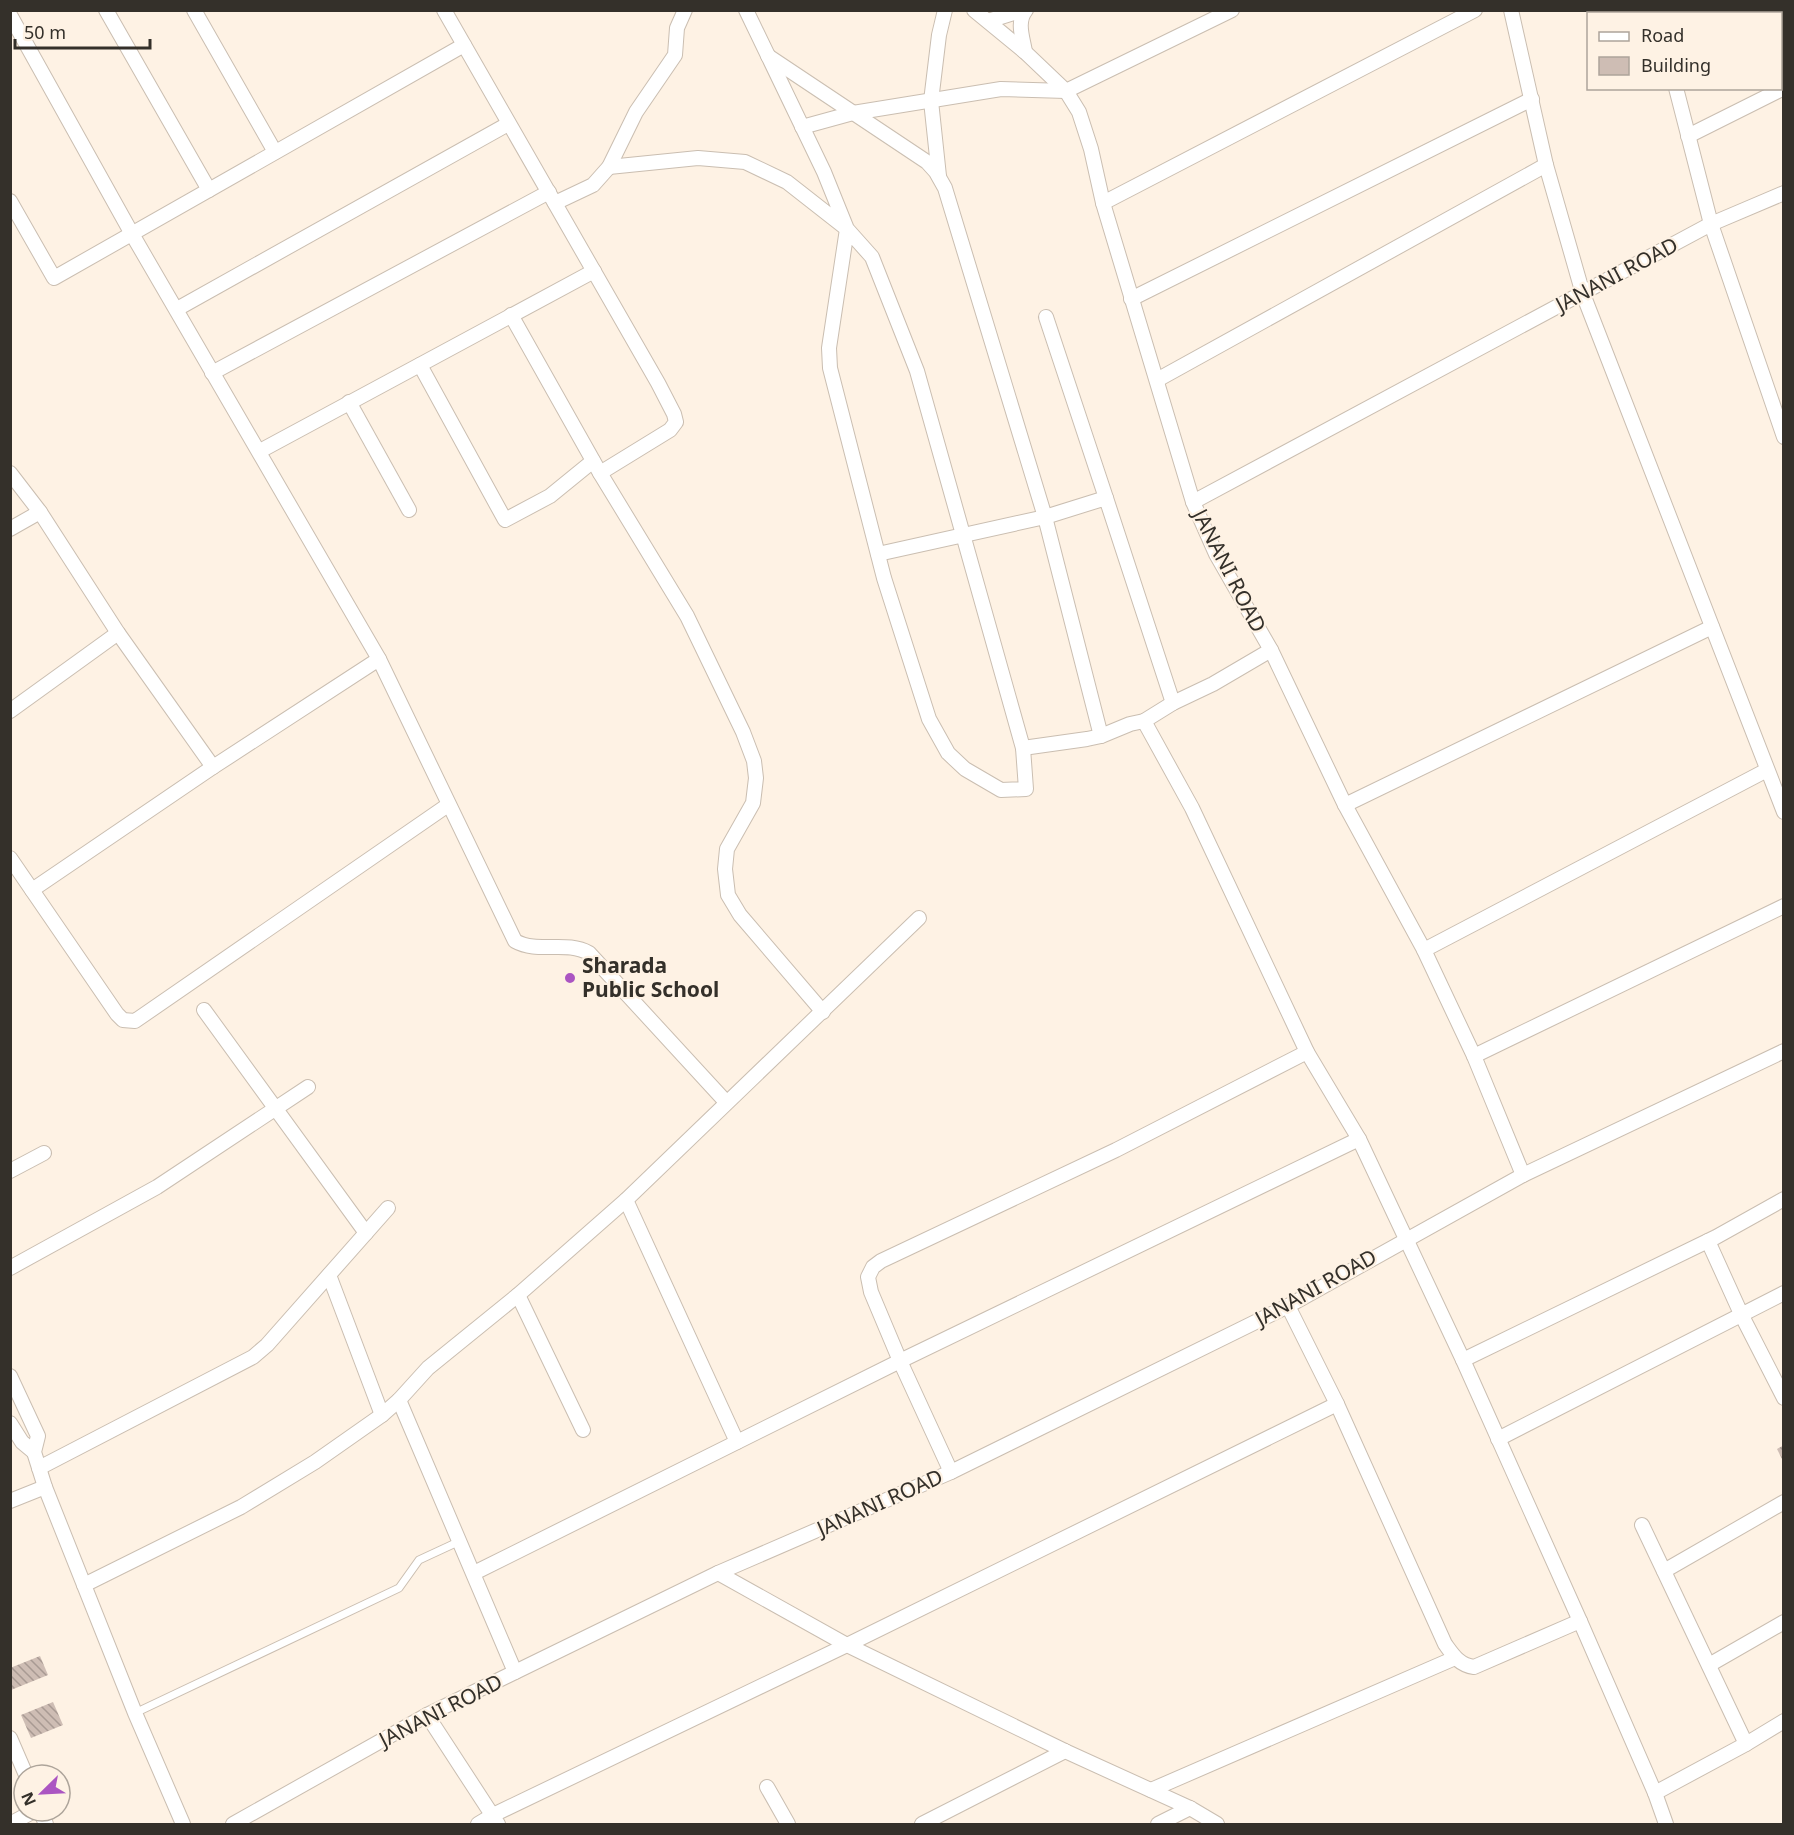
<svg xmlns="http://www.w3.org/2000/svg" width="1794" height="1835" viewBox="0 0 1794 1835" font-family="'Noto Sans',sans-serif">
  <defs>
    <pattern id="building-back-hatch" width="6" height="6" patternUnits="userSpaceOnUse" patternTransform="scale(1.5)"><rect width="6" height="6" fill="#cebdb4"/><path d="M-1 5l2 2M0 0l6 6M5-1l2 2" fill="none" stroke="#a89a93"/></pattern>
  </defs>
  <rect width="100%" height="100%" fill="#fef2e4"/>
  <g fill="url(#building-back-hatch)">
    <polygon points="1784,1445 1784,1463 1777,1449"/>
    <polygon points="40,1656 48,1675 11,1690 10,1668"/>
    <polygon points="53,1702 63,1725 31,1738 21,1715"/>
  </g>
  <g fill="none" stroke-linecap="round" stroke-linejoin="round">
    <g stroke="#cabeb1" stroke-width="9">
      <polyline id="service" points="135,1713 399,1588 419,1560 460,1541"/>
    </g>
    <g stroke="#cabeb1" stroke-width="16">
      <g id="minor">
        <polyline points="106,10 209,190"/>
        <polyline points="194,10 275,152"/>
        <polyline points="444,10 658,383 674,414 676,422 670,430 600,473"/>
        <polyline points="974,10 1025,52 1066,91 1079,112 1091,149 1103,203 1193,502 1216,554 1271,650 1345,805 1424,950 1474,1056 1523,1175"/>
        <polyline points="1511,10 1546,165 1583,294 1784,812"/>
        <polyline points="1655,10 1656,14"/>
        <polyline points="1694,14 1701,10"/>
        <path d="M 10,15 L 132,234 L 379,659 L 515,941 C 538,954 566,940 589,953 L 726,1102"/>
        <polyline points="988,21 1023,10"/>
        <path d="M 1025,52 C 1023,38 1016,22 1026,10"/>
        <polyline points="768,56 927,162 936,172 945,188 1045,517 1101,736"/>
        <polyline points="1676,88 1711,224 1784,437"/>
        <polyline points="802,127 853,113 1001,89 1066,91 1232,10"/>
        <polyline points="1688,136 1784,88"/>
        <polyline points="609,167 698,158 745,162 787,182 847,229 829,348 830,368 884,578 929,719 948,753 965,769 1001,790 1026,789 1023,748 917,371 872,257 847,229 824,172 746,10"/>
        <polyline points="939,176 931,101 939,35 945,10"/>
        <polyline points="10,201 54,278 464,45"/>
        <polyline points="555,203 593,185 609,167 636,112 675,55 677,28 685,10"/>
        <polyline points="1103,203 1475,10"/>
        <polyline points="1131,299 1532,99"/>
        <polyline points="177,309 508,124"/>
        <polyline points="511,315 600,473 687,616 743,732 754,761 756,778 753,803 727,849 725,869 728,895 740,915 823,1012"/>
        <polyline points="1046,317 1106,498"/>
        <polyline points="420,365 505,520 550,496 593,461"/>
        <polyline points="212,373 549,192"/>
        <polyline points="1157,380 1546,165"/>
        <polyline points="349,402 409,510"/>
        <polyline points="260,451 594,271"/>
        <polyline points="10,473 40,512 118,633 213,767"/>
        <polyline points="1193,502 1711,224 1784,193"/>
        <polyline points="10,529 40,512"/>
        <polyline points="878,554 1045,517 1106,498 1173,703"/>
        <polyline points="10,711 118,633"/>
        <polyline points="1144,721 1192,808 1307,1052 1359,1139 1463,1360 1580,1621 1655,1793 1666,1824"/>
        <polyline points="1023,748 1087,739 1101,736 1130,724 1144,721 1173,703 1213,684 1271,650"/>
        <polyline points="1345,805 1712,627"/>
        <polyline points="10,858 117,1014 123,1020 135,1021 448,805"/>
        <polyline points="32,890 213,767 379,659"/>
        <polyline points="1424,950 1767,770"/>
        <polyline points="204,1010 366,1233"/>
        <polyline points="1474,1056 1784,906"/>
        <polyline points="10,1171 44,1153"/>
        <polyline points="626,1200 737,1442"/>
        <polyline points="1708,1241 1742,1316 1784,1398"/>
        <polyline points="10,1268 157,1187 308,1087"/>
        <polyline points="329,1275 382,1415"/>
        <polyline points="518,1295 583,1430"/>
        <path d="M 1288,1306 L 1337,1404 L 1445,1644 C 1453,1655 1459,1665 1474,1667 L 1580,1621"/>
        <polyline points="1463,1360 1716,1237 1784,1199"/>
        <polyline points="10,1376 38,1436 34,1452 45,1487 135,1713 183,1824"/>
        <polyline points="399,1400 515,1672"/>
        <polyline points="10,1423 22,1442 34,1452"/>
        <polyline points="1498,1439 1784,1293"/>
        <polyline points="39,1468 253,1357 267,1345 388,1208"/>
        <polyline points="951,1472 900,1361 871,1292 868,1277 873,1267 881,1261 1116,1150 1307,1052"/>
        <polyline points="10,1501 45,1487"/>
        <polyline points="1642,1525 1746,1744"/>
        <polyline points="1664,1571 1784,1502"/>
        <polyline points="474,1573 900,1361 1359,1139"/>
        <polyline points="718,1573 847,1645 1065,1751 1190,1808 1217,1824"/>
        <polyline points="84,1585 241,1507 315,1462 382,1415 399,1400 428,1368 518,1295 626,1200 919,918"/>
        <polyline points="1709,1665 1784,1622"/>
        <polyline points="427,1715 498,1824"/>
        <polyline points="10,1738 26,1775"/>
        <polyline points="767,1787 788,1824"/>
        <polyline points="1151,1790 1455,1658"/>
        <polyline points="1655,1793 1746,1744 1784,1721"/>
        <polyline points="40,1811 46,1824"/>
        <polyline points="10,1824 34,1811"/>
        <polyline points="233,1824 427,1715 718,1573 951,1472 1288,1306 1523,1175 1784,1051"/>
        <polyline points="478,1824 493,1815 847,1645 1337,1404"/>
        <polyline points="922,1824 1065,1751"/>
        <polyline points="1158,1824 1190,1808"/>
      </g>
    </g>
    <use href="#service" stroke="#fff" stroke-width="7"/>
    <use href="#minor" stroke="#fff" stroke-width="14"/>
  </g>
  <circle fill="#ab55c2" stroke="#fef2e4" stroke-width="2" cx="570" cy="978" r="6"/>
  <g text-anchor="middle" stroke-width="4.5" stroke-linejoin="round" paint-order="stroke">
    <g font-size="21" fill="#34302a" stroke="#fef2e4">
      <text transform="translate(1617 275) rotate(-28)" y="7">JANANI ROAD</text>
      <text transform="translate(1229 571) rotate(63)" y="7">JANANI ROAD</text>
      <text transform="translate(1316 1288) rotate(-29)" y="7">JANANI ROAD</text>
      <text transform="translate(880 1503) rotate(-24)" y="7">JANANI ROAD</text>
      <text transform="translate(441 1711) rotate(-27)" y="7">JANANI ROAD</text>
    </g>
    <g font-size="21" font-weight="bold" fill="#34302a" stroke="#fef2e4" text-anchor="start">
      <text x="582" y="973">Sharada<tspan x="582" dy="24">Public School</tspan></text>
    </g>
  </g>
  <rect width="1794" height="1835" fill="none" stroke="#34302a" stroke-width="24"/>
  <rect x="1587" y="12" width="195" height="78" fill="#fef2e4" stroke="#ada49a" stroke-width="1.5"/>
  <rect x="1599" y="32" width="30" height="9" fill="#ffffff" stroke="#ada49a" stroke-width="1.5"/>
  <text x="1641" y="42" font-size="18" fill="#34302a">Road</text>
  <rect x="1599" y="57" width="30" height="18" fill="#cebdb4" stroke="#ada49a" stroke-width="1.5"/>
  <text x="1641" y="72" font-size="18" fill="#34302a">Building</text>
  <g transform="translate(42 1793) rotate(246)"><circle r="28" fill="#fef2e4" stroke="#ada49a" stroke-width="1.5"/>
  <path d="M0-4.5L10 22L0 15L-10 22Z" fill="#ab55c2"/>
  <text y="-9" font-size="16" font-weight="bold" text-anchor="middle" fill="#34302a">N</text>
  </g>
  <path d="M15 39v9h135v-9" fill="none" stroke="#34302a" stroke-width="3"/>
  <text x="24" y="39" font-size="18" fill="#34302a" stroke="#fef2e4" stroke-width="4.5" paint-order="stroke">50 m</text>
</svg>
